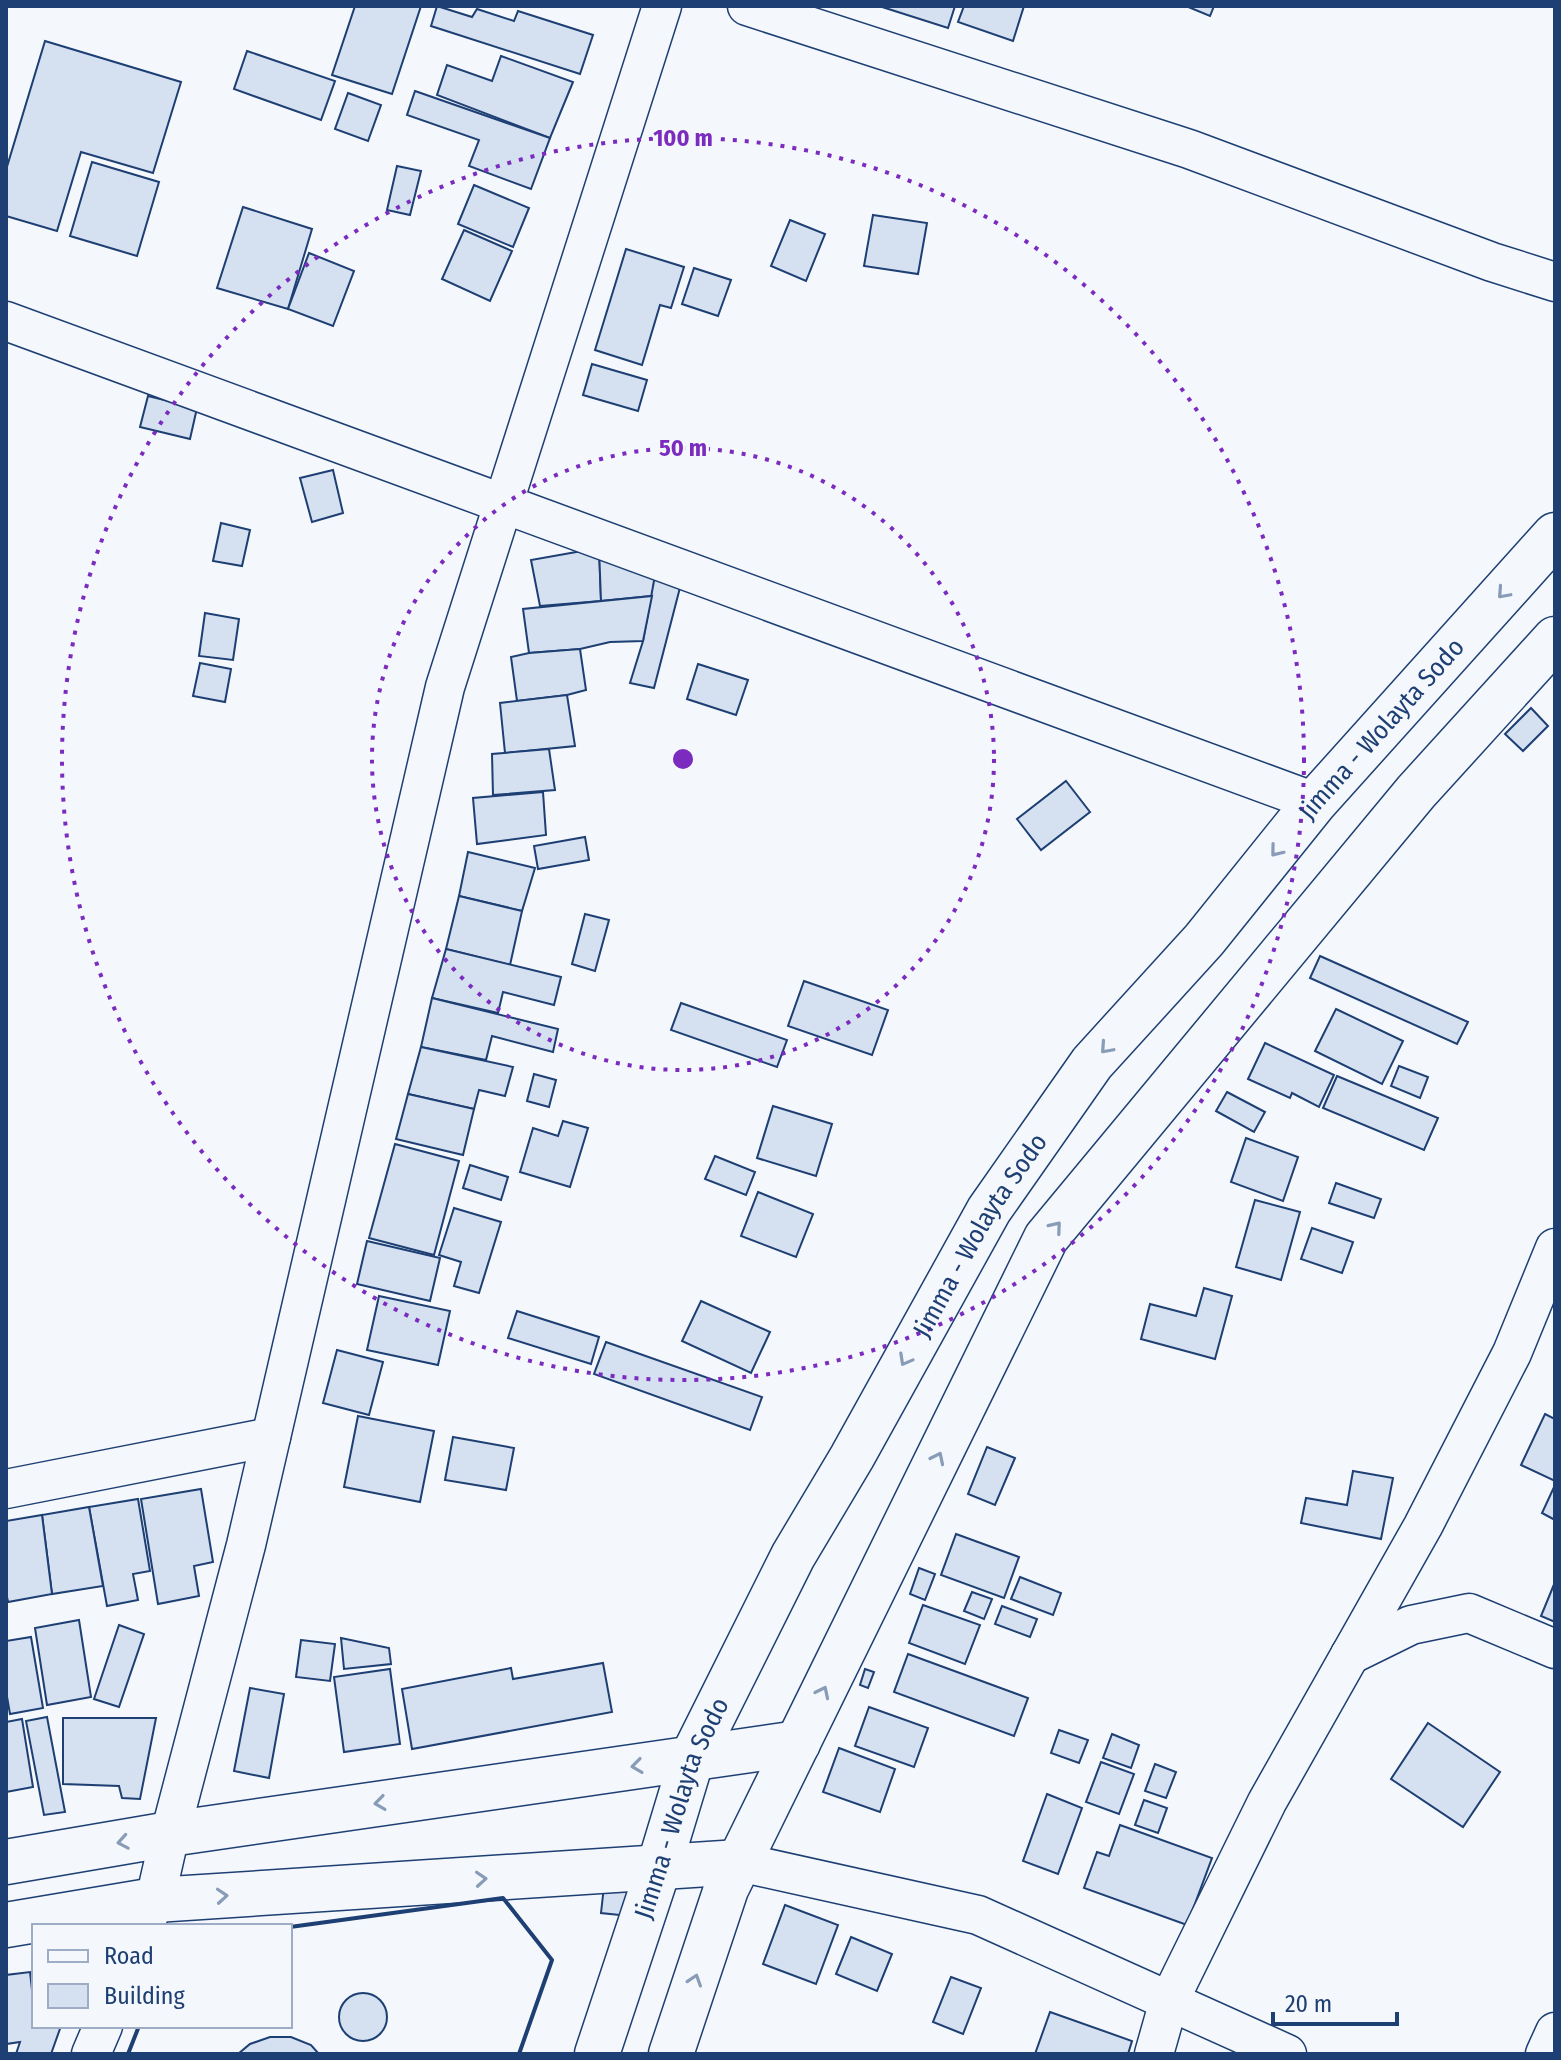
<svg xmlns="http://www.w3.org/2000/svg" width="1561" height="2060" viewBox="0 0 1561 2060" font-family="'Fira Sans Condensed',sans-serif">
  <rect width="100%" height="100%" fill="#f4f7fb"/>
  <g fill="#d5e0f0" stroke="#1d3f73" stroke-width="2">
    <polygon points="355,6 421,6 392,94 332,75"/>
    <polygon points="437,6 472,17 477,9 514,21 518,11 593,35 580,74 431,26"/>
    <polygon points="879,6 955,6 948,28"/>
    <polygon points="964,6 1024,6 1013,41 958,22"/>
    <polygon points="1186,6 1214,6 1210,16"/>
    <polygon points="45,41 181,82 153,173 81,152 57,231 6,216 6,170"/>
    <polygon points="247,51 335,81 321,120 234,89"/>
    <polygon points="501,56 573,82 550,138 437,95 447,65 492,81"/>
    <polygon points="415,91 550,138 531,189 469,166 479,140 407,115"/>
    <polygon points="348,93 381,105 368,141 335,129"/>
    <polygon points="92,162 159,182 137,256 70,236"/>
    <polygon points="397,166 421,171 410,215 387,210"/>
    <polygon points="474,185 529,208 513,247 458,224"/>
    <polygon points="243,207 312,229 288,309 217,288"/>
    <polygon points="873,215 927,223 918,274 864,266"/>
    <polygon points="790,220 825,234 806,281 771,266"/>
    <polygon points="464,230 512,251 490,301 442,279"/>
    <polygon points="626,249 684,267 671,308 660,305 642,365 595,350"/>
    <polygon points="309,253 354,271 333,326 288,309"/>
    <polygon points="694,268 731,280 718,316 682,304"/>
    <polygon points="592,364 647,380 638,411 583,395"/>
    <polygon points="148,396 197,408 190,439 140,427"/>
    <polygon points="333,470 343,513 312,522 300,478"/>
    <polygon points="221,523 250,530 242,566 213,561"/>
    <polygon points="599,548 601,601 540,606 531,560"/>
    <polygon points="599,548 656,570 652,596 601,601"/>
    <polygon points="656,570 683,576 654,688 630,683 643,641"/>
    <polygon points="652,596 643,641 610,642 580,649 529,653 523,609"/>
    <polygon points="205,613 239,619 233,660 199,656"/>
    <polygon points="580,649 586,690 567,695 517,701 511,657 529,653"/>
    <polygon points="200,663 231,669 225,702 193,696"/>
    <polygon points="698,664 748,680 736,715 687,699"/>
    <polygon points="567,695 575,746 505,753 500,703"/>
    <polygon points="1531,708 1548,726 1523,751 1505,734"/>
    <polygon points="549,749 555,790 493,795 492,754"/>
    <polygon points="1066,781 1090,812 1041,850 1017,819"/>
    <polygon points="543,792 546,835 477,844 473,798"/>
    <polygon points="585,837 589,860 538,869 534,846"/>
    <polygon points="468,852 535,868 522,911 459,896"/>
    <polygon points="459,896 522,911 510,965 446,949"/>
    <polygon points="585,914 609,920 595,971 572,964"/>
    <polygon points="446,949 561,977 554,1005 503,992 498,1013 432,998"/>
    <polygon points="1320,956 1468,1022 1457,1044 1310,978"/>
    <polygon points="804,981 888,1010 872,1055 788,1026"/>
    <polygon points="432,998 558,1029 553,1052 492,1036 486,1060 421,1047"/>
    <polygon points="681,1003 787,1040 777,1067 671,1030"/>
    <polygon points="1336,1009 1403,1041 1382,1084 1315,1051"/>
    <polygon points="1265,1043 1334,1075 1319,1107 1292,1093 1290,1098 1248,1079"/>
    <polygon points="421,1047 513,1067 505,1096 479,1090 474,1109 408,1094"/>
    <polygon points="1399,1066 1428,1077 1420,1098 1391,1086"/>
    <polygon points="534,1074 556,1080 549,1107 527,1101"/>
    <polygon points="1337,1076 1438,1118 1424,1150 1323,1108"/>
    <polygon points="1227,1092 1265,1112 1254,1132 1216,1111"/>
    <polygon points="408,1094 474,1109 463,1155 396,1139"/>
    <polygon points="773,1106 832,1124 816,1176 757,1158"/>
    <polygon points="563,1121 588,1128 570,1187 520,1172 533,1128 558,1136"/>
    <polygon points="1246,1138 1298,1157 1283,1201 1231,1182"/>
    <polygon points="395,1144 459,1161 434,1255 369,1238"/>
    <polygon points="715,1156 755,1172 746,1195 705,1179"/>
    <polygon points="470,1165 508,1177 501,1200 463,1188"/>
    <polygon points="1336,1183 1381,1199 1374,1218 1329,1203"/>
    <polygon points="758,1192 813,1214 796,1257 741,1236"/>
    <polygon points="1255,1200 1300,1212 1281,1280 1236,1267"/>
    <polygon points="454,1208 501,1222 479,1293 454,1286 461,1262 439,1255"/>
    <polygon points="1312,1228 1353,1242 1342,1273 1301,1259"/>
    <polygon points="367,1241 440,1258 430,1301 357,1284"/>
    <polygon points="1204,1288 1232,1296 1215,1359 1141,1339 1150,1304 1196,1316"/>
    <polygon points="379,1296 450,1311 438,1365 367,1350"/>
    <polygon points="701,1301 770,1332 751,1373 682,1341"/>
    <polygon points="517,1311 599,1337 591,1364 508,1338"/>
    <polygon points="606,1342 762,1397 750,1430 594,1374"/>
    <polygon points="337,1350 383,1362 369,1415 323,1403"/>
    <polygon points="1545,1414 1555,1419 1555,1481 1521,1465"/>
    <polygon points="358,1416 434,1431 420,1502 344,1487"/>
    <polygon points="453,1437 514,1448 506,1490 445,1480"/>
    <polygon points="987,1447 1015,1458 995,1505 968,1494"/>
    <polygon points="1353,1471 1393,1478 1381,1539 1301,1523 1306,1498 1347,1505"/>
    <polygon points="1555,1485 1555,1520 1542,1513"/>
    <polygon points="201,1489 213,1562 194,1566 199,1596 158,1604 141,1499"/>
    <polygon points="138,1499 150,1571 133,1574 138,1600 107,1606 89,1507"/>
    <polygon points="89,1507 103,1586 52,1594 42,1515"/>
    <polygon points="42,1515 52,1594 8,1602 6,1592 6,1521"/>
    <polygon points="956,1534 1019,1557 1004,1598 941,1575"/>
    <polygon points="919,1568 935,1574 925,1600 910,1594"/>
    <polygon points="1020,1577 1061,1593 1053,1615 1011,1599"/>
    <polygon points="1555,1582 1555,1622 1541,1616"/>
    <polygon points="972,1592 992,1599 984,1619 964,1611"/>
    <polygon points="923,1605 980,1625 965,1664 909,1643"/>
    <polygon points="1002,1606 1037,1619 1030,1637 995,1624"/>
    <polygon points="79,1620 91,1697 47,1705 35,1628"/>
    <polygon points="119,1625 144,1634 119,1707 94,1699"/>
    <polygon points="31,1637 43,1708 10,1714 6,1691 6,1641"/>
    <polygon points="341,1638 389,1648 391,1664 344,1669"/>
    <polygon points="301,1640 335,1644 330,1681 296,1677"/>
    <polygon points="908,1654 1028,1698 1014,1736 894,1692"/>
    <polygon points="603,1663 612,1712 412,1749 402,1689 511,1668 513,1679"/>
    <polygon points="390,1669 400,1744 344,1752 334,1677"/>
    <polygon points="865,1669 874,1672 868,1688 860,1685"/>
    <polygon points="250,1688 284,1694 269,1778 234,1771"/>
    <polygon points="869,1707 928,1728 914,1767 855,1746"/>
    <polygon points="47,1717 65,1812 44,1815 26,1721"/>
    <polygon points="63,1718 156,1718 140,1799 122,1798 119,1786 63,1784"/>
    <polygon points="22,1719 33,1787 6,1792 6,1722"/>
    <polygon points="1428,1723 1500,1772 1463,1827 1391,1779"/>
    <polygon points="1059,1730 1088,1740 1079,1763 1051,1753"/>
    <polygon points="1112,1734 1139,1745 1131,1768 1103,1758"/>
    <polygon points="839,1748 895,1769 880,1812 823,1792"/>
    <polygon points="1101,1762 1134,1774 1119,1814 1086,1802"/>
    <polygon points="1155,1764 1176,1772 1166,1798 1145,1791"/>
    <polygon points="1047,1794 1082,1808 1058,1874 1023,1861"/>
    <polygon points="1144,1800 1167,1808 1158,1833 1135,1825"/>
    <polygon points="1120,1825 1212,1858 1187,1925 1084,1888 1097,1852 1109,1856"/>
    <polygon points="604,1886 631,1888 629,1916 601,1913"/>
    <polygon points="785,1905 838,1925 816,1984 763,1964"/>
    <polygon points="851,1937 892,1954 877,1991 836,1974"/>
    <polygon points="30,1972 33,1999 34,1998 34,2026 61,2026 51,2054 16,2054 20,2042 6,2044 6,1975"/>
    <polygon points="951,1977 981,1988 963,2034 933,2022"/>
    <circle cx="363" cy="2017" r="24"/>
    <polygon points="1050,2012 1132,2041 1128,2054 1035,2054"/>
    <polygon points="270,2037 291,2037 311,2045 319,2054 238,2054 250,2044"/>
  </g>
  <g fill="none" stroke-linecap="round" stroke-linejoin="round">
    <g stroke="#1d3f73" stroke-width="41">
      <g id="street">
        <polyline points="747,6 1189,149 1492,262 1555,282"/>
        <polyline points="6,321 1315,802"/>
        <polyline points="6,1489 271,1437"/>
        <polyline points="1350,1655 1411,1625 1469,1613 1555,1649"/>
        <polyline points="739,1862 978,1915 1287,2054"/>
        <polyline points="144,1926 155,1900 170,1834 246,1545 445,687 662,6"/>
        <polyline points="91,2054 103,2026"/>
        <polyline points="1154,2054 1169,2001 1267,1802 1423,1526 1512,1353 1555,1248"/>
        <polyline points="1545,2054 1555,2032"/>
      </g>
    </g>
    <g stroke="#1d3f73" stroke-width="47">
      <g id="secondary">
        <polyline points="6,1862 170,1834 798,1743"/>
        <polyline points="6,1925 155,1900 739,1862"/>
      </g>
    </g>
    <g stroke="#1d3f73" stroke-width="47">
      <g id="highway">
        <path id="s1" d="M 597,2054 L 659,1867 L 692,1758 L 793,1556 L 852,1457 L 989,1210 L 1092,1063 L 1204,940 L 1315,802 L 1555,535"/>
        <polyline points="671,2054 726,1889 1046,1238 1416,792 1555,639"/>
      </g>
    </g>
    <use href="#street" stroke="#f4f7fb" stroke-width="38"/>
    <use href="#secondary" stroke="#f4f7fb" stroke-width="44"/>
    <use href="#highway" stroke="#f4f7fb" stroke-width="44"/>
    <g stroke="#1d3f73" stroke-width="4">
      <polyline points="290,1927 503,1898 552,1960 519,2054"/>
      <polyline points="128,2054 139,2026"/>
    </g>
  </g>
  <defs><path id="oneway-chevron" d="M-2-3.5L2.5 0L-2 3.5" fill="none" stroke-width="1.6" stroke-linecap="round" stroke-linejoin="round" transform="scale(2)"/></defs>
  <g stroke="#889bb7">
    <use href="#oneway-chevron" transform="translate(1503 593) rotate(132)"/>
    <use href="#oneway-chevron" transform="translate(1276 851) rotate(129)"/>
    <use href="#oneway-chevron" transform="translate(1106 1048) rotate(132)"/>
    <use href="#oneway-chevron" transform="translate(1056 1227) rotate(-50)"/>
    <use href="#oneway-chevron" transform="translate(905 1360) rotate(119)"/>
    <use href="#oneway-chevron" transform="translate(938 1458) rotate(-64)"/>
    <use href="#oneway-chevron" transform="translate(823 1692) rotate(-64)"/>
    <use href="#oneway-chevron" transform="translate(637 1766) rotate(172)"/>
    <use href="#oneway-chevron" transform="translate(380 1803) rotate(172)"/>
    <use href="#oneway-chevron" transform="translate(123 1842) rotate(170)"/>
    <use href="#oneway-chevron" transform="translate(481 1879) rotate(-4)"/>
    <use href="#oneway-chevron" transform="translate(222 1896) rotate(-4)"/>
    <use href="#oneway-chevron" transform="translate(695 1980) rotate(-72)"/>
  </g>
  <g fill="none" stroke="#7b2cbf" stroke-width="4" stroke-dasharray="4 8">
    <circle cx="683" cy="759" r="311"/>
    <circle cx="683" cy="759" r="621"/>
  </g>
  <g text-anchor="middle" stroke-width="6" stroke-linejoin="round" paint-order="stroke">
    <g font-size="26" fill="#1d3f73" stroke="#f4f7fb">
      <text dy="9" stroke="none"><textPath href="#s1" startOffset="1556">Jimma - Wolayta Sodo</textPath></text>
      <text dy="9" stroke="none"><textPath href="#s1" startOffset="908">Jimma - Wolayta Sodo</textPath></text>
      <text dy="9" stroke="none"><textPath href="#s1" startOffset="260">Jimma - Wolayta Sodo</textPath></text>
    </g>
  </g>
  <circle cx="683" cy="759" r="12" fill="#7b2cbf" stroke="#f4f7fb" stroke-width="4"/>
  <g font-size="24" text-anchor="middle" font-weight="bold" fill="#7b2cbf" stroke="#f4f7fb" stroke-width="6" stroke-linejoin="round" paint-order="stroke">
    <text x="683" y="146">100 m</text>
    <text x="683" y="456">50 m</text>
  </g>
  <rect width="1561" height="2060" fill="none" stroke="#1d3f73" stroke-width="16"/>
  <rect x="32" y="1924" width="260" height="104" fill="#f4f7fb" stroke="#9eadc5" stroke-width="2"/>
  <rect x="48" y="1950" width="40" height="12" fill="#f4f7fb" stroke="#9eadc5" stroke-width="2"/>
  <text x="104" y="1964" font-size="24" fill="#1d3f73">Road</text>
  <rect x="48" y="1984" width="40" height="24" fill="#d5e0f0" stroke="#9eadc5" stroke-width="2"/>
  <text x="104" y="2004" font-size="24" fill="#1d3f73">Building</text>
  <path d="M1273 2012v12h124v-12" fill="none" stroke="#1d3f73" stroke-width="4"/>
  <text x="1285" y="2012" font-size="24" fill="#1d3f73" stroke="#f4f7fb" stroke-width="6" paint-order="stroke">20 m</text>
</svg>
